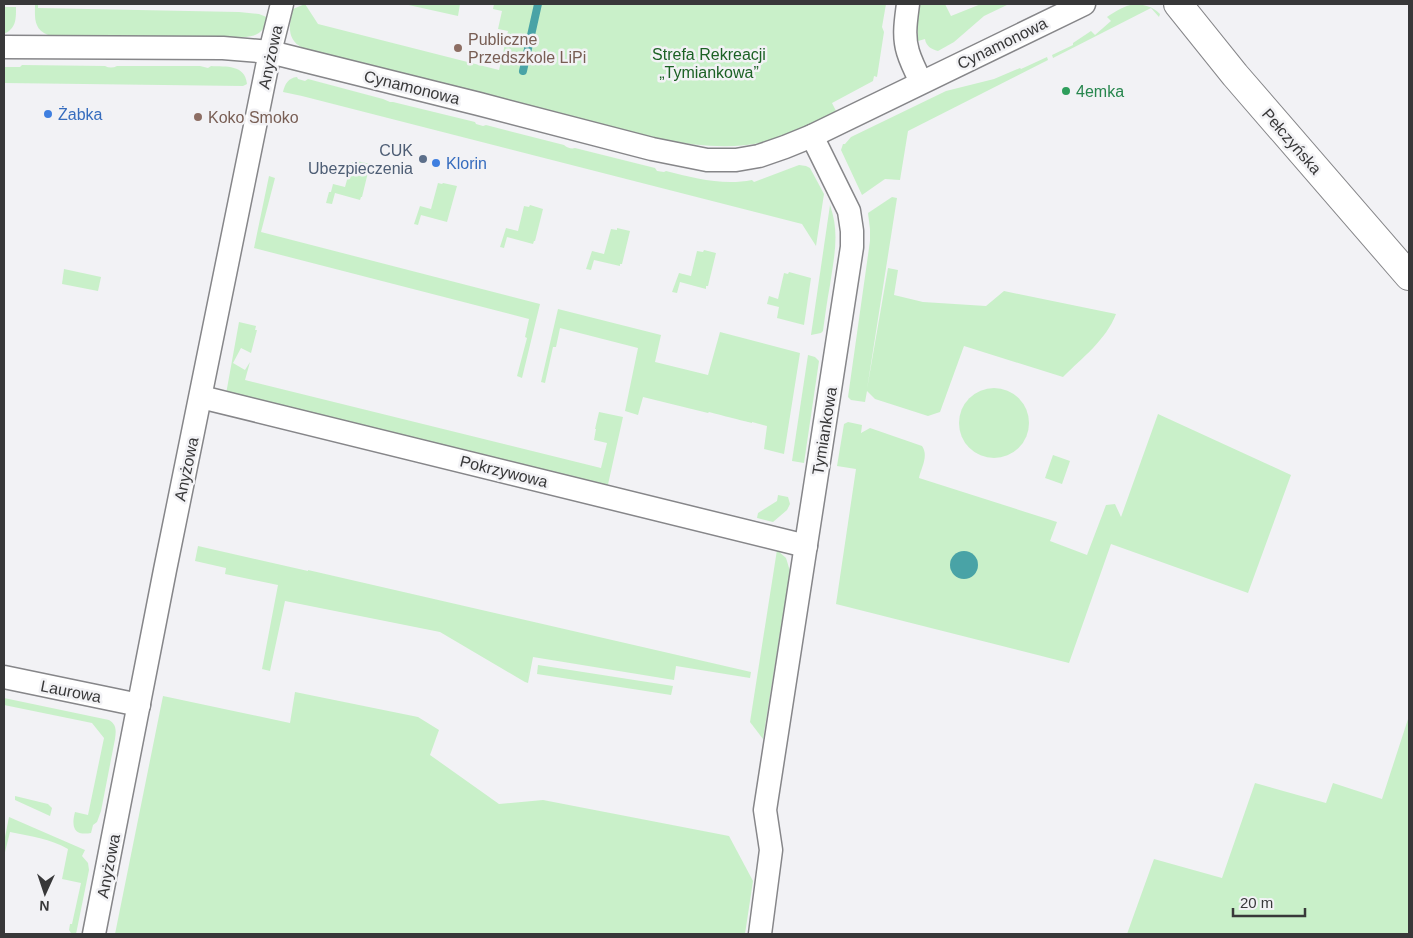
<svg xmlns="http://www.w3.org/2000/svg" width="1413" height="938" viewBox="0 0 1413 938" font-family="Arial,sans-serif">
  <rect width="100%" height="100%" fill="#f2f2f5"/>
  <g fill="#c9f0c9">
    <path d="M 35,4 L 38,4 L 38,8 L 239,12 L 259,14 L 269,18 C 264,30 259,36 246,37 L 48,35 C 33,29 35,17 35,4 Z"/>
    <path d="M 305,4 L 318,24 L 499,70 L 508,31 L 498,29 L 502,11 L 493,9 L 494,4 L 886,4 L 882,27 L 884,32 L 877,77 L 874,76 L 873,81 L 832,103 L 836,111 C 814,122 792,134 768,141 C 734,150 699,146 664,140 L 303,48 C 286,40 289,24 293,9 Z"/>
    <polygon points="404,4 460,4 458,16"/>
    <path d="M 920,4 L 945,4 L 951,16 L 981,4 L 1009,4 L 984,16 L 954,42 L 938,51 C 931,49 926,46 925,39 L 918,41 L 917,26 Z"/>
    <path d="M 1134,4 C 1145,5 1152,6 1160,14 L 1159,17 L 1151,8 L 1053,58 L 1052,55 L 1073,45 L 1073,43 L 1091,31 L 1095,35 L 1111,21 L 1107,17 C 1116,11 1124,6 1134,4 Z"/>
    <path d="M 4,7 L 16,7 C 16,20 16,28 4,34 Z"/>
    <polygon points="1047,57 1048,60 908,131 900,180 885,179 862,195 841,150 843,144 845,144 851,137 946,91 994,79 1020,68 1021,69"/>
    <path d="M 22,65 L 105,66 C 109,68 113,68 117,66 L 200,66 L 208,68 L 211,66 C 226,67 245,64 247,84 L 243,86 L 4,83 L 4,67 L 20,67 Z"/>
    <path d="M 297,77 L 298,79 L 305,81 L 308,79 L 383,99 L 390,102 L 393,102 L 475,122 L 476,124 L 483,126 L 486,125 L 564,145 C 567,148 572,149 575,148 L 655,168 L 657,171 L 664,172 L 666,171 C 694,178 723,186 752,180 L 754,182 L 799,165 L 806,166 L 810,168 L 824,194 L 816,246 L 802,224 L 302,96 L 283,92 C 285,84 288,78 297,77 Z"/>
    <polygon points="357,161 370,164 362,197 361,197 360,200 335,193 332,204 326,203 329,192 331,192 333,184 345,187 352,162 356,163"/>
    <polygon points="269,176 275,178 261,232 540,304 522,378 517,376 527,338 525,337 529,319 254,248"/>
    <polygon points="438,183 442,184 443,183 457,186 447,222 421,215 418,225 414,224 420,206 431,209"/>
    <path d="M 892,197 L 897,198 L 867,389 L 888,268 L 898,270 L 894,295 L 923,302 L 986,306 L 1004,291 L 1116,314 C 1106,340 1082,358 1063,377 L 964,346 L 940,412 L 928,416 L 875,399 L 867,391 L 865,402 L 851,400 L 848,397 L 870,241 L 870,229 L 868,213 Z"/>
    <polygon points="530,205 543,209 535,241 534,241 533,244 507,237 504,248 500,247 506,228 518,231 524,206 529,207"/>
    <path d="M 830,205 C 840,233 834,257 830,285 C 827,301 825,316 823,331 L 821,333 L 811,335 Z"/>
    <polygon points="617,228 630,231 622,264 620,264 620,266 594,260 591,270 586,269 592,251 604,254 611,229 617,230"/>
    <polygon points="704,250 716,253 708,286 706,286 706,289 680,282 677,293 672,292 679,273 691,276 697,251 703,252"/>
    <polygon points="64,269 101,277 98,291 62,284"/>
    <polygon points="789,272 811,278 804,325 777,318 779,307 767,304 769,296 778,299 784,273 788,274"/>
    <path d="M 558,309 L 661,335 L 655,362 L 708,375 L 720,332 L 800,353 L 784,454 L 764,449 L 767,426 L 752,422 L 752,423 C 736,419 724,416 709,412 L 708,413 L 643,397 L 638,415 L 625,411 L 638,348 L 560,328 L 556,347 L 553,347 L 545,383 L 541,382 Z"/>
    <polygon points="239,322 256,326 255,330 257,330 251,353 241,348 233,363 245,370 250,362 245,380 601,468 607,443 594,440 596,429 595,429 599,412 623,417 607,489 226,394"/>
    <polygon points="808,355 815,357 819,361 804,463 792,461"/>
    <circle cx="994" cy="423" r="35"/>
    <path d="M 1158,414 L 1291,475 L 1248,593 L 1111,544 L 1069,663 L 836,604 L 856,469 L 837,466 L 844,424 L 848,422 L 862,425 L 861,433 L 870,428 L 922,446 C 929,456 921,468 919,478 L 1057,522 L 1050,541 L 1087,555 L 1106,505 L 1115,504 L 1121,517 Z"/>
    <polygon points="1053,455 1070,461 1062,484 1045,478"/>
    <polygon points="778,495 788,497 790,504 787,510 773,522 757,518 758,513 777,501"/>
    <polygon points="198,546 308,571 308,570 751,672 750,678 676,666 674,680 533,657 528,683 525,682 440,632 285,601 270,671 262,669 278,585 225,574 226,568 195,561"/>
    <polygon points="777,550 786,558 790,571 763,739 750,722"/>
    <polygon points="538,665 673,686 671,695 537,674"/>
    <polygon points="295,692 418,717 439,730 430,755 499,804 543,800 729,836 753,881 745,934 115,934 163,696 290,723"/>
    <path d="M 4,698 L 109,720 C 117,725 116,731 115,739 L 101,811 L 97,822 L 93,825 L 91,833 C 74,836 71,827 75,812 L 88,815 L 104,738 L 92,723 L 4,705 Z"/>
    <polygon points="1409,716 1409,934 1127,934 1154,859 1222,878 1255,783 1326,803 1333,783 1382,799"/>
    <polygon points="15,796 48,804 52,808 50,816 15,800"/>
    <path d="M 9,817 L 85,850 L 82,856 L 88,863 L 89,870 L 76,934 L 71,933 L 69,930 L 70,924 L 72,924 L 81,883 L 62,879 L 68,849 C 51,839 30,836 10,832 L 4,856 L 4,842 Z"/>
  </g>
  <circle fill="#49a3a6" cx="964" cy="565" r="14"/>
  <g fill="none" stroke-linecap="round" stroke-linejoin="round">
    <polyline stroke="#49a3a6" stroke-width="8" points="523,71 538,4"/>
    <g stroke="#868689" stroke-width="25">
      <g id="minor">
        <path d="M 908,4 C 906,20 903,36 908,52 C 911,62 916,72 921,82"/>
        <polyline points="4,47 223,48 270,52 479,104 652,149 707,160 736,160 759,156 785,147 812,136 1084,4"/>
        <polyline points="201,397 806,546"/>
        <polyline points="4,677 139,705"/>
        <polyline points="94,934 165,570 270,52 282,4"/>
        <polyline points="760,934 771,850 765,810 852,247 852,231 849,211 812,136"/>
      </g>
    </g>
    <g stroke="#868689" stroke-width="30">
      <polyline id="secondary" points="1178,4 1235,75 1409,276"/>
    </g>
    <use href="#minor" stroke="#fff" stroke-width="22"/>
    <use href="#secondary" stroke="#fff" stroke-width="28"/>
  </g>
  <g fill="#8d6e63" stroke="#f2f2f5" stroke-width="2">
    <circle cx="458" cy="48" r="5"/>
    <circle cx="198" cy="117" r="5"/>
  </g>
  <circle fill="#2e9e5b" stroke="#f2f2f5" stroke-width="2" cx="1066" cy="91" r="5"/>
  <g fill="#3f7fe0" stroke="#f2f2f5" stroke-width="2">
    <circle cx="48" cy="114" r="5"/>
    <circle cx="436" cy="163" r="5"/>
  </g>
  <circle fill="#5c6f8a" stroke="#f2f2f5" stroke-width="2" cx="423" cy="159" r="5"/>
  <g text-anchor="middle" stroke-width="5" stroke-linejoin="round" paint-order="stroke">
    <g font-size="16" fill="#785e54" stroke="#f2f2f5" text-anchor="start">
      <text x="468" y="45">Publiczne<tspan x="468" dy="18">Przedszkole LiPi</tspan></text>
      <text x="208" y="123">Koko Smoko</text>
    </g>
    <g font-size="16" fill="#383839" stroke="#f2f2f5">
      <text transform="translate(1002 43) rotate(-26)" y="6">Cynamonowa</text>
      <text transform="translate(270 57) rotate(-78)" y="6">Anyżowa</text>
      <text transform="translate(412 87) rotate(14)" y="6">Cynamonowa</text>
      <text transform="translate(1292 141) rotate(49)" y="6">Pełczyńska</text>
      <text transform="translate(824 431) rotate(-81)" y="6">Tymiankowa</text>
      <text transform="translate(186 469) rotate(-78)" y="6">Anyżowa</text>
      <text transform="translate(504 471) rotate(14)" y="6">Pokrzywowa</text>
      <text transform="translate(71 691) rotate(11)" y="6">Laurowa</text>
      <text transform="translate(108 866) rotate(-79)" y="6">Anyżowa</text>
    </g>
    <g font-size="16" fill="#1c6125" stroke="#f2f2f5">
      <text x="709" y="60">Strefa Rekreacji<tspan x="709" dy="18">„Tymiankowa”</tspan></text>
    </g>
    <g font-size="16" fill="#27864d" stroke="#f2f2f5" text-anchor="start">
      <text x="1076" y="97">4emka</text>
    </g>
    <g font-size="16" fill="#366cbe" stroke="#f2f2f5" text-anchor="start">
      <text x="58" y="120">Żabka</text>
      <text x="446" y="169">Klorin</text>
    </g>
    <g font-size="16" fill="#4e5e75" stroke="#f2f2f5" text-anchor="end">
      <text x="413" y="156">CUK<tspan x="413" dy="18">Ubezpieczenia</tspan></text>
    </g>
  </g>
  <rect width="1413" height="938" fill="none" stroke="#383839" stroke-width="10"/>
  <g transform="translate(45 893) rotate(183)" stroke="#f2f2f5" stroke-width="4" paint-order="stroke">
  <path d="M0-4L9 19L0 12L-9 19Z" fill="#383839"/>
  <text y="-8" font-size="14" font-weight="bold" text-anchor="middle" fill="#383839">N</text>
  </g>
  <path d="M1233 908v8h72v-8" fill="none" stroke="#383839" stroke-width="2.5"/>
  <text x="1240" y="908" font-size="15" fill="#383839" stroke="#f2f2f5" stroke-width="4" paint-order="stroke">20 m</text>
</svg>
